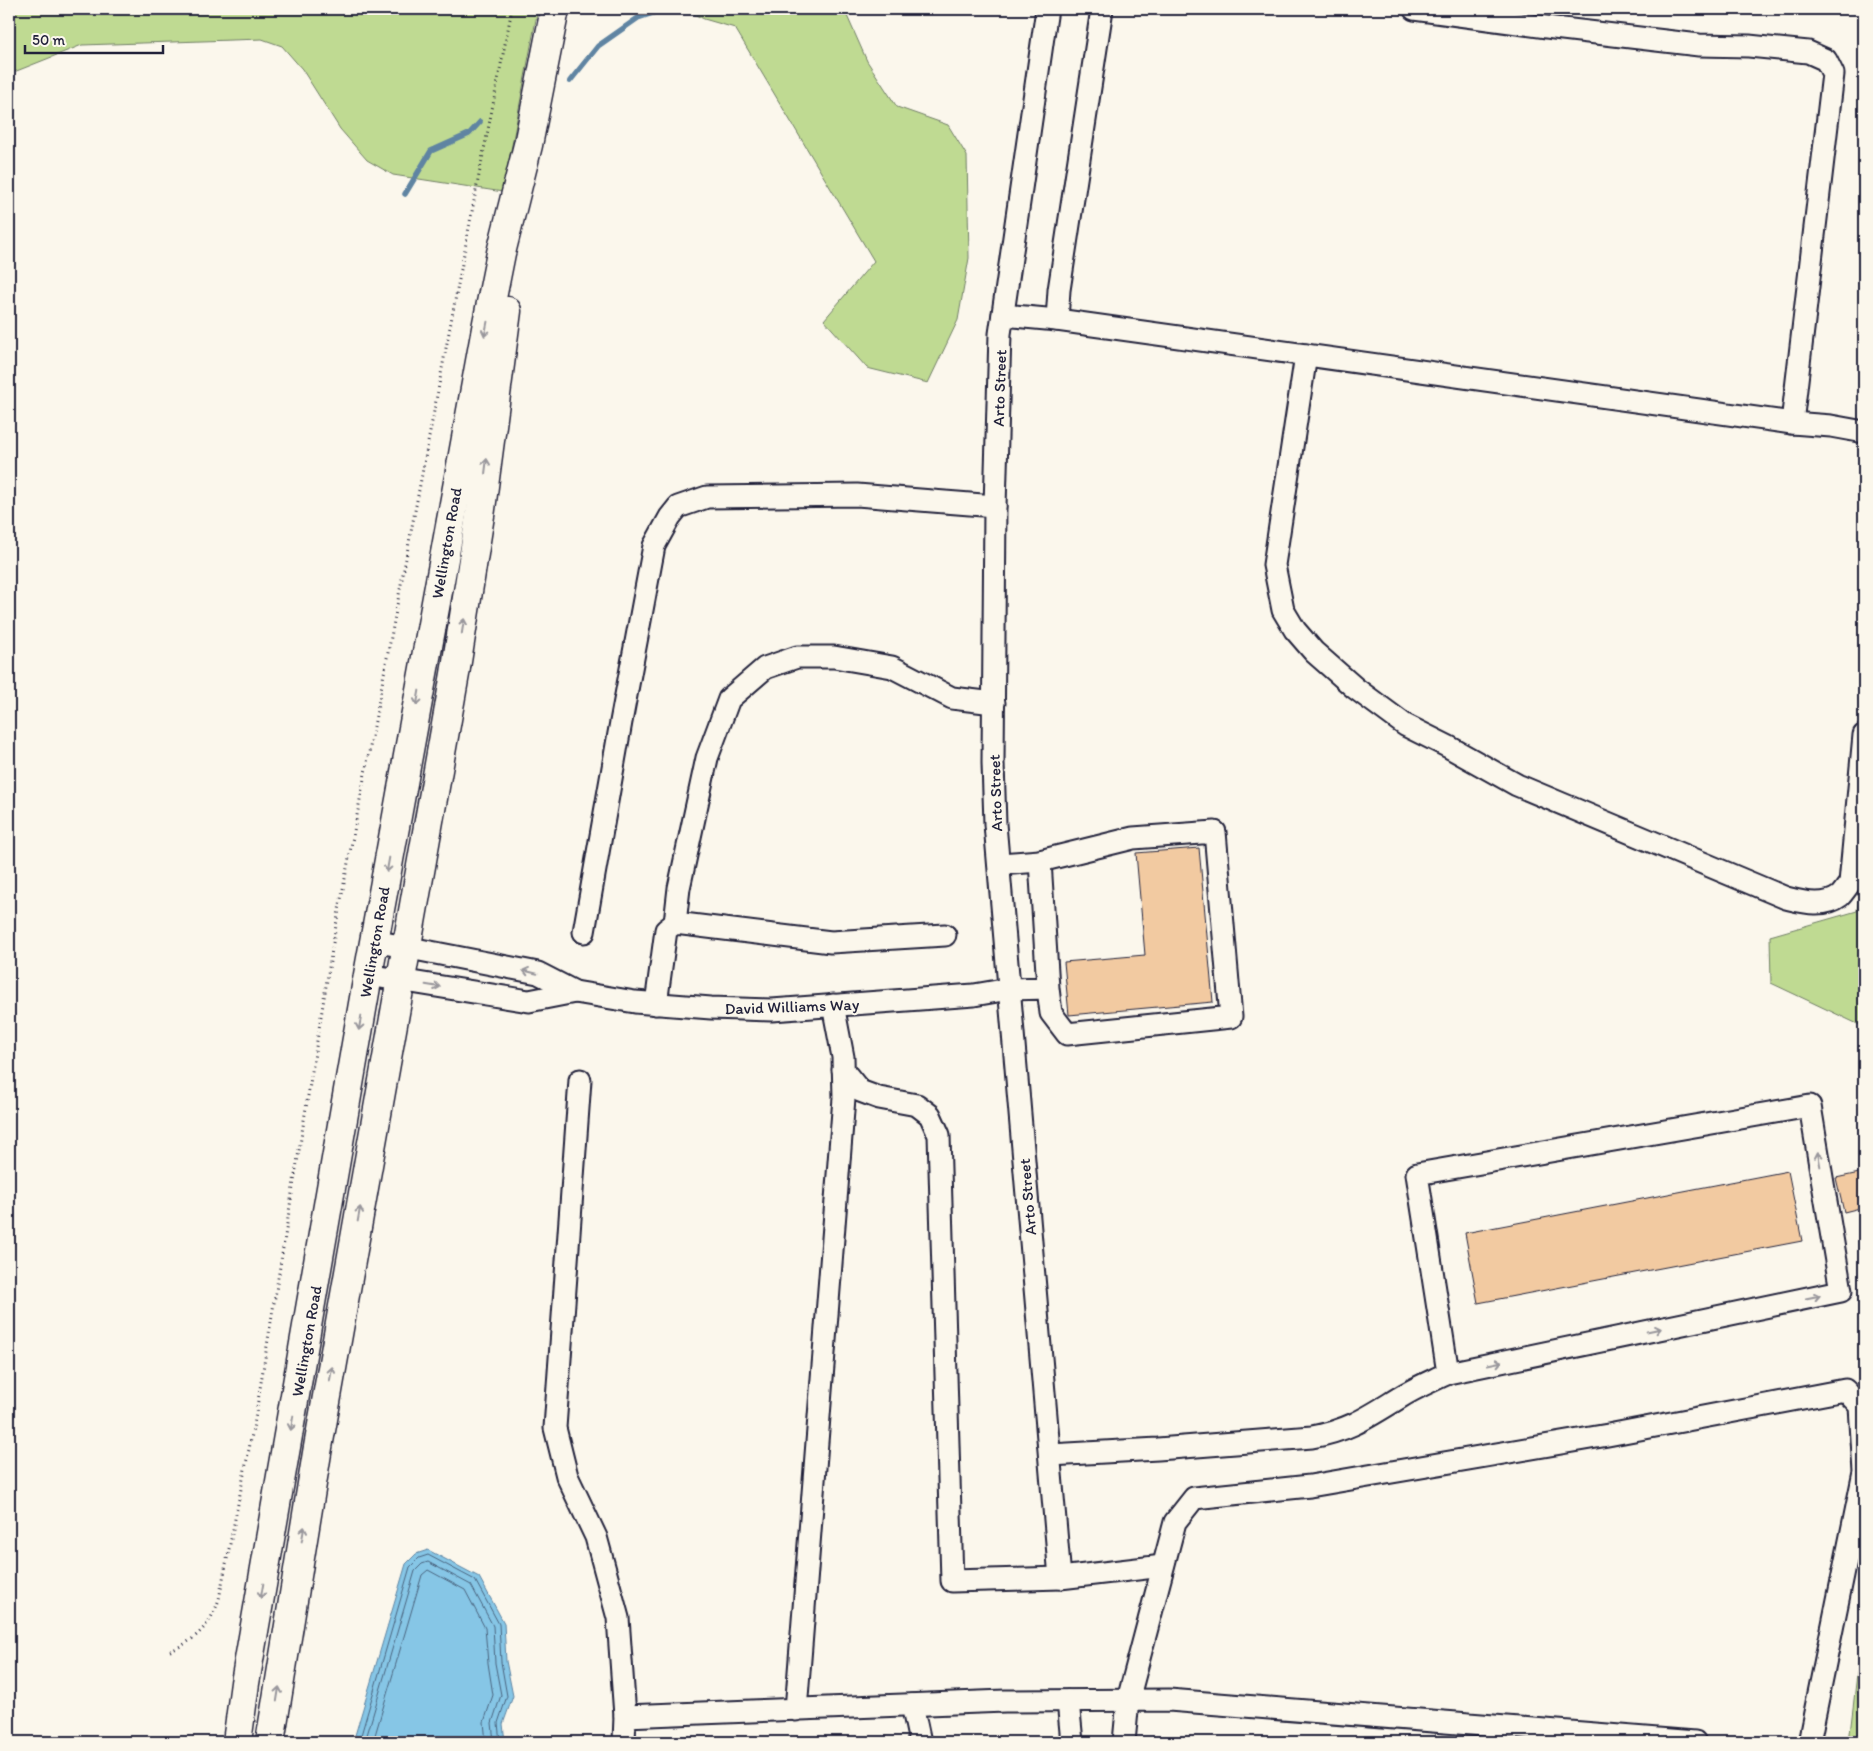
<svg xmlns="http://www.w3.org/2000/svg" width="1873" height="1751" viewBox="0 0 1873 1751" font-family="Itim,sans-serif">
  <rect width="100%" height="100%" fill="#fbf7ec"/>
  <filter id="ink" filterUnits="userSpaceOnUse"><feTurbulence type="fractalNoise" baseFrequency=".02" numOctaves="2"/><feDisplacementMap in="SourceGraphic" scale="10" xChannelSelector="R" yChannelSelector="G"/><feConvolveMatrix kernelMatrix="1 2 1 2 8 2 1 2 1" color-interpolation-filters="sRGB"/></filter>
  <g filter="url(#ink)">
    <g fill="#bfda92" stroke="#707e66">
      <polygon points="9,9 538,9 503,192 393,175 367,160 340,129 302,69 282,46 262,39 82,45 9,74"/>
      <polygon points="683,9 844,9 867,61 897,107 948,125 967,156 969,258 958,320 928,383 867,368 824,320 874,261 735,28 704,19"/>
      <polygon points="1864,850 1864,1027 1771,983 1770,936 1857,911"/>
      <polygon points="1864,1615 1864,1742 1849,1742"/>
    </g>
    <polygon fill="#86c6e6" stroke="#5e84a2" points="428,1550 479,1577 504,1623 506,1661 513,1696 503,1724 505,1742 353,1742 406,1564 416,1554"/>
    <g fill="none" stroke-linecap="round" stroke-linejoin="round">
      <g stroke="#4a647f" stroke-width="1">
        <polyline points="359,1742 410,1567 419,1558 428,1555 475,1580 499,1624 501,1662 507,1696 498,1723 500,1742"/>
        <polyline points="365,1742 415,1571 422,1564 428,1562 471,1585 493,1626 495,1663 501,1695 492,1723 494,1742"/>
        <polyline points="373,1742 422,1575 428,1570 465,1590 485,1628 488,1663 493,1695 484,1722 486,1742"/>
      </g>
      <g stroke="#5e84a2" stroke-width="5.5">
        <polyline points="570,81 598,46 638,18 656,12 658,9"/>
        <polyline points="405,194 431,151 469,134 480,122"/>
      </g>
    </g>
    <g fill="#f2caa1" stroke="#22223b">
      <polygon points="1199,848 1213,1002 1069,1015 1064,962 1145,955 1136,853"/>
      <polygon points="1788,1171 1802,1241 1478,1303 1465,1233"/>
      <polygon points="1864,1172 1864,1207 1844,1212 1836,1178"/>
    </g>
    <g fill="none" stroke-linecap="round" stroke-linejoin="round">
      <g stroke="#22223b" stroke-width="25">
        <g id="minor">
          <polyline points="1047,9 1000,334 995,506 993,763 995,824 1060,1578"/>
          <polyline points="1003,315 1057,320 1792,423 1833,74 1826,60 1808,52 1749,46 1699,45 1554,28 1414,9"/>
          <polyline points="1057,320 1059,290 1102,9"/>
          <path d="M 1306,355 L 1274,565 L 1283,610 L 1295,630 L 1314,652 L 1355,688 L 1405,725 L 1449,747 L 1517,785 L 1786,898 C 1803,902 1824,908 1840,896 C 1843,893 1847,887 1850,883 L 1864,735"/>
          <polyline points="1792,423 1831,426 1864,432"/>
          <polyline points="999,864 1040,861"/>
          <polyline points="675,923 679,888 707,758 729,699 765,668 797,657 834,657 892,667 952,698 994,703"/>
          <polyline points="584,932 621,722 654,546 670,517 678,507 707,497 857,495 995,506"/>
          <polyline points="374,941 538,973 575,992 635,1002 711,1008 772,1010 974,995 1009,989 1048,988 1040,861 1133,838 1215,832 1231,1017 1067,1034 1051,1013 1048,988"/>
          <polyline points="368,975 529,1001 575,992"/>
          <polyline points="656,1004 666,930 675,923 831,942 945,935"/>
          <polyline points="843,1070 860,1091 879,1098 917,1105 930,1115 939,1135 952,1581 1060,1578 1163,1566"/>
          <polyline points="580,1080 555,1428 567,1476 596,1537 618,1618 625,1716"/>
          <path d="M 1050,1455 L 1158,1449 L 1312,1437 C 1350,1430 1368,1417 1399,1398 C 1414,1388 1432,1381 1448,1373 L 1841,1291 L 1810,1106 L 1417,1174 L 1448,1373"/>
          <polyline points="1068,1701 1072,1742"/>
          <polyline points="912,1705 920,1742"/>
          <polyline points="796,1710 844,1098 843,1057 833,1005"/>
          <polyline points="624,1742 625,1716 1005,1701 1169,1700 1695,1742"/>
          <polyline points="1124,1742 1128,1700 1175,1522 1194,1498 1310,1486 1608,1435 1845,1390 1860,1406 1864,1472 1809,1742"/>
        </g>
      </g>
      <g stroke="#22223b" stroke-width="31">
        <g id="major">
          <polyline points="237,1742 245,1683 368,975 487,323 501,253 528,145 555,9"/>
          <polyline points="270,1742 317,1453 455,674 481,509 507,311"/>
        </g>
      </g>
      <path stroke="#22223b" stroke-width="3" stroke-dasharray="1 4" stroke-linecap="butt" d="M 170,1651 C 195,1641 211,1625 219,1599 L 255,1419 L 335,931 L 478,180 L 512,9"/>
      <use href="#minor" stroke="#fbf7ec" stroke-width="21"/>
      <use href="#major" stroke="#fbf7ec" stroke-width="28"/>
    </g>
    <defs><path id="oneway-shaft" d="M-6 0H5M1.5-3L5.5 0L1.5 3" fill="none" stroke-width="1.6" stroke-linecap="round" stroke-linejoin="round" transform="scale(1.25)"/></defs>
    <g stroke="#99979c">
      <use href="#oneway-shaft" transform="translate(486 329) rotate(101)"/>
      <use href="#oneway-shaft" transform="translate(486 466) rotate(-83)"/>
      <use href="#oneway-shaft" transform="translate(463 626) rotate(-81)"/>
      <use href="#oneway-shaft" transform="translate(418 698) rotate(100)"/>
      <use href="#oneway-shaft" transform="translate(388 865) rotate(100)"/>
      <use href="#oneway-shaft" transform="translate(530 972) rotate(-167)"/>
      <use href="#oneway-shaft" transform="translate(433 986) rotate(9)"/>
      <use href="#oneway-shaft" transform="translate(360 1023) rotate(100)"/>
      <use href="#oneway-shaft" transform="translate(1819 1159) rotate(-100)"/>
      <use href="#oneway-shaft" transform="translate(359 1214) rotate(-80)"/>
      <use href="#oneway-shaft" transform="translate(1813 1297) rotate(-12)"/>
      <use href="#oneway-shaft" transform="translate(1654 1330) rotate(-12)"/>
      <use href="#oneway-shaft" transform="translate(1495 1363) rotate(-12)"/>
      <use href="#oneway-shaft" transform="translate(331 1374) rotate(-80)"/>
      <use href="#oneway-shaft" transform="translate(292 1423) rotate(100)"/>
      <use href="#oneway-shaft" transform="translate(303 1534) rotate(-80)"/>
      <use href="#oneway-shaft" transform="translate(262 1591) rotate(100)"/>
      <use href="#oneway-shaft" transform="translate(278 1694) rotate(-81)"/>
    </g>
  </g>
  <g text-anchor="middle" stroke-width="4" stroke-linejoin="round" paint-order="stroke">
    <g font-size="16" fill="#22223b" stroke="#fbf7ec">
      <text transform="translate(999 388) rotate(-88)" y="6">Arto Street</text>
      <text transform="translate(446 543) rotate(-80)" y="6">Wellington Road</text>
      <text transform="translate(995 793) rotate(-92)" y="6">Arto Street</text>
      <text transform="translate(374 942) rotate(-80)" y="6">Wellington Road</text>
      <text transform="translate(792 1006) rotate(-2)" y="6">David Williams Way</text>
      <text transform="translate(1027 1197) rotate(-95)" y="6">Arto Street</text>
      <text transform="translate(306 1341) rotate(-80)" y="6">Wellington Road</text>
    </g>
  </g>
  <rect width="1873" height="1751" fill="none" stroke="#fbf7ec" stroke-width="30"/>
  <rect x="15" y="15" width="1843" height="1721" fill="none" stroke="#22223b" stroke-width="2" filter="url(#ink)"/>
  <path d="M25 45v8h138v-8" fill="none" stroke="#22223b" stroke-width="2.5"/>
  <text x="32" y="45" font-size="15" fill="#22223b" stroke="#fbf7ec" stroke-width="4" paint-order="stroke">50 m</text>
</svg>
